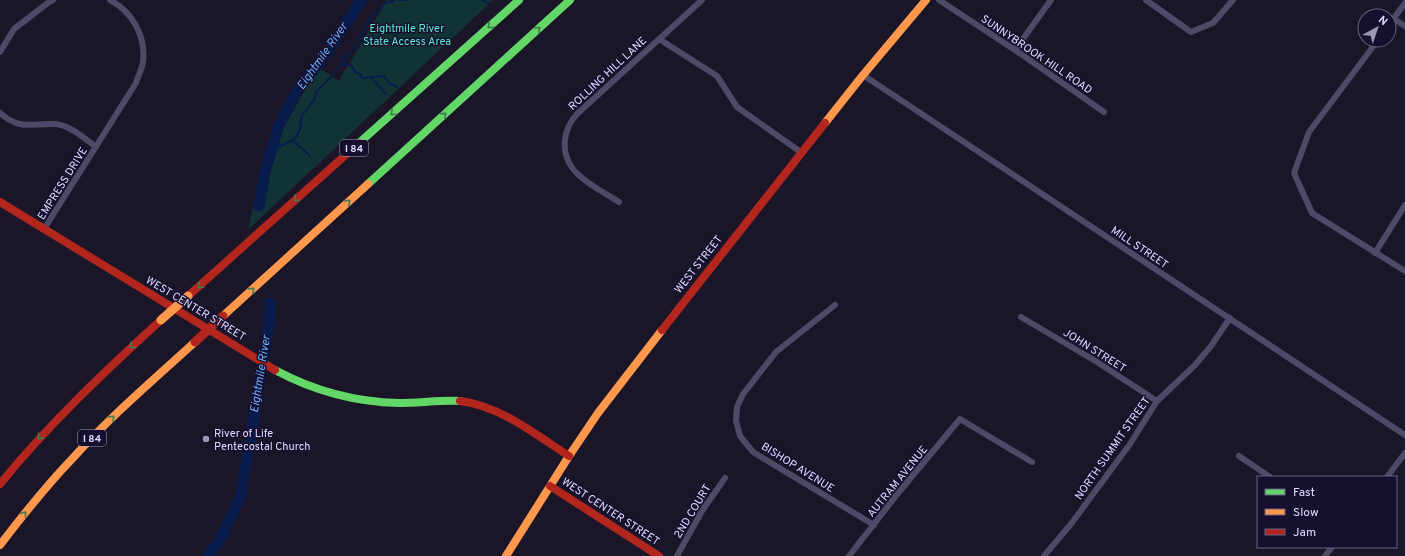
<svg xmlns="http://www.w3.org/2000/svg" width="1405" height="556" viewBox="0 0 1405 556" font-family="Overpass,sans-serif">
  <rect width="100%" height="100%" fill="#1a1627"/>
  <polygon fill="#123336" points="387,0 493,0 248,230 259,179 273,146 318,67 339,81"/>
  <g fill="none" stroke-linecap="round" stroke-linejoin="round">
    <g stroke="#071b4c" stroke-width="2">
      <polyline points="399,0 409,0"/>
      <polyline points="482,0 485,1 487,4 489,3"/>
      <polyline points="341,64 351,65 355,72 360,74 362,78 384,76 390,84 397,87"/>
      <polyline points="371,77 386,94"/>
      <polyline points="293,141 310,156"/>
      <polyline points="271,149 281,146 296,138 300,129 302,115 315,99 316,92 333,75 341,63 355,46 371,16 379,11 383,4 395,0"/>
    </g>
    <g stroke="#071b4c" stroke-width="11">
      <polyline points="259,206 265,172 279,125 298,89 327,53 361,0"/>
      <polyline points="208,556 221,538 241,495 270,319 270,303"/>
    </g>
    <g stroke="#4d4a68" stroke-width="6">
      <polyline points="939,0 1015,50 1104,112"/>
      <polyline points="1146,0 1191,32 1213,23 1233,0"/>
      <polyline points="1394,19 1405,26"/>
      <polyline points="1389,25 1405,3"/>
      <polyline points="659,39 717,76 737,107 802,153"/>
      <polyline points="1378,40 1309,132 1294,173 1312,213 1405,271"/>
      <polyline points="1015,50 1051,0"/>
      <polyline points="0,52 14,29 49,2 53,0"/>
      <polyline points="863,75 1405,435"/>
      <path d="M 0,113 C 21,131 31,123 56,124 C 71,126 84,138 96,147"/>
      <path d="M 619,202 C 605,193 583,182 573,169 C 560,152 563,129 577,114 L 702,0"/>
      <path d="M 44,229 L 136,83 C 138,76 142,69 143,62 C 146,37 133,12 110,0"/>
      <polyline points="1375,253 1405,205"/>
      <polyline points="835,305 776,352 743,394 737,407 736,421 740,436 753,452 874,525"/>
      <polyline points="1021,317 1097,362 1157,401"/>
      <polyline points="1239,456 1270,477"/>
      <polyline points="1387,477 1405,453"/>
      <polyline points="677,556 702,511 725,478"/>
      <polyline points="849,556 899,492 960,419 1032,462"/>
      <polyline points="1044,556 1071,524 1130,444 1157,401 1195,365 1211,346 1230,318"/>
      <polyline points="1325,556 1332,547"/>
    </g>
    <g stroke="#63d668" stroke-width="8">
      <polyline points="359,143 519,0"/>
      <polyline points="368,184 570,0"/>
      <path d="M 275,370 C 314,391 354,402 399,403 C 419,403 440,400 460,401"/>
    </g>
    <g stroke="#ff974d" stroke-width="8">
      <polyline points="825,123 863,75 926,0"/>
      <polyline points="223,316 368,184"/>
      <path d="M 0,545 C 23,515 46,486 72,459 C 110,417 153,380 195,342"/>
      <polyline points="506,556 569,456 598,413 662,330"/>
    </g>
    <g stroke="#b3261e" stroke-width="8">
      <polyline points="0,202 275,370"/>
      <polyline points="188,296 359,143"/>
      <polyline points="662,330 825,123"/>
      <path d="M 460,401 C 501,406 536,435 569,456"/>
      <path d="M 0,484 C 49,424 104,372 161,320"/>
      <polyline points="550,486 659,556"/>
    </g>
    <polyline stroke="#ff974d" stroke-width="9" points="161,320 188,296"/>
    <polyline stroke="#b3261e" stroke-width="9" points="195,342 223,316"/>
  </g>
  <defs><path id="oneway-chevron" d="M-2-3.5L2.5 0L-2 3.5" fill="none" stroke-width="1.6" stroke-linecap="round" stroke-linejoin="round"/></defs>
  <g stroke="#407c4e">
    <use href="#oneway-chevron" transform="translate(490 26) rotate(138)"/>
    <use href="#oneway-chevron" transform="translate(538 29) rotate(-42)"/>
    <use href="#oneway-chevron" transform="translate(393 113) rotate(138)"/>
    <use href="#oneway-chevron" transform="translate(444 115) rotate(-42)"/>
    <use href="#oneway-chevron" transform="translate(296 199) rotate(138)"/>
    <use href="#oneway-chevron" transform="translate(348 202) rotate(-42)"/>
    <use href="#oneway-chevron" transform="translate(200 286) rotate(138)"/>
    <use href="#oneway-chevron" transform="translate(252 290) rotate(-42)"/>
    <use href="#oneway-chevron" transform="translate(132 346) rotate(138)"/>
    <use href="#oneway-chevron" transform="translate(112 418) rotate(-44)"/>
    <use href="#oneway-chevron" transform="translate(40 437) rotate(132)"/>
    <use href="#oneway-chevron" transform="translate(24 514) rotate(-51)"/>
  </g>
  <circle fill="#9c96b3" stroke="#160f2e" stroke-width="1.5" cx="206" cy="439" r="4"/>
  <g text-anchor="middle" stroke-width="3" stroke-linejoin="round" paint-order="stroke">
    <g fill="#160f2e" stroke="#a59ec0" stroke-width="1">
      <rect x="340" y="140" width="28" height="16" rx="3"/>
      <rect x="78" y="430" width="28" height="16" rx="3"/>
    </g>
    <g font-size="10" font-weight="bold" fill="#e2dbff">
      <text x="354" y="152">I 84</text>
      <text x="92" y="442">I 84</text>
    </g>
    <g font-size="11" fill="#5aedd2" stroke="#160f2e">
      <text x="407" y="32">Eightmile River<tspan x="407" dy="13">State Access Area</tspan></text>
    </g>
    <g font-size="11" fill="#e2dbff" stroke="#160f2e">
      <text transform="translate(1037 54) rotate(34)" y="4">SUNNYBROOK HILL ROAD</text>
      <text transform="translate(607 73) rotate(-43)" y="4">ROLLING HILL LANE</text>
      <text transform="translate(62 183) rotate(-58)" y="4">EMPRESS DRIVE</text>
      <text transform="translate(1140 247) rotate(34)" y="4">MILL STREET</text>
      <text transform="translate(698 264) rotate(-52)" y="4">WEST STREET</text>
      <text transform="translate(196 308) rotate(31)" y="4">WEST CENTER STREET</text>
      <text transform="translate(1095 350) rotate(32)" y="4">JOHN STREET</text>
      <text transform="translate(1112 448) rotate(-55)" y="4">NORTH SUMMIT STREET</text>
      <text transform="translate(798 467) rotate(32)" y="4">BISHOP AVENUE</text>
      <text transform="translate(897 481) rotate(-51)" y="4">AUTRAM AVENUE</text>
      <text transform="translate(611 511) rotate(33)" y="4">WEST CENTER STREET</text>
      <text transform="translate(692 511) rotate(-59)" y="4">2ND COURT</text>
    </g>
    <g font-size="11" fill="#e2dbff" stroke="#160f2e" text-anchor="start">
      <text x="214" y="437">River of Life<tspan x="214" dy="13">Pentecostal Church</tspan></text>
    </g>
    <g font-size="12" font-style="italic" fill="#69b0ff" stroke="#160f2e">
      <text transform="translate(322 56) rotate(-55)" y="4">Eightmile River</text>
      <text transform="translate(260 374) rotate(-81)" y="4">Eightmile River</text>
    </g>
  </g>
  <rect x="1257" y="476" width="140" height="72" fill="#160f2e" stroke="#686182"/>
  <rect x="1265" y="489" width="20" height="6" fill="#63d668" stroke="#686182"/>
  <text x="1293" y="496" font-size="12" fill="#e2dbff">Fast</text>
  <rect x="1265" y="509" width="20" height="6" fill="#ff974d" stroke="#686182"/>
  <text x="1293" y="516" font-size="12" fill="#e2dbff">Slow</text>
  <rect x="1265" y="529" width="20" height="6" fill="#b3261e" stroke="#686182"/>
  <text x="1293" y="536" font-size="12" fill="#e2dbff">Jam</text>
  <g transform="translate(1377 28) rotate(40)"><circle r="19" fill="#160f2e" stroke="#686182"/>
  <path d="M0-3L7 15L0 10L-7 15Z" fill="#9c96b3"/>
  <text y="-6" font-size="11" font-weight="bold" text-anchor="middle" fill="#e2dbff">N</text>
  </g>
</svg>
